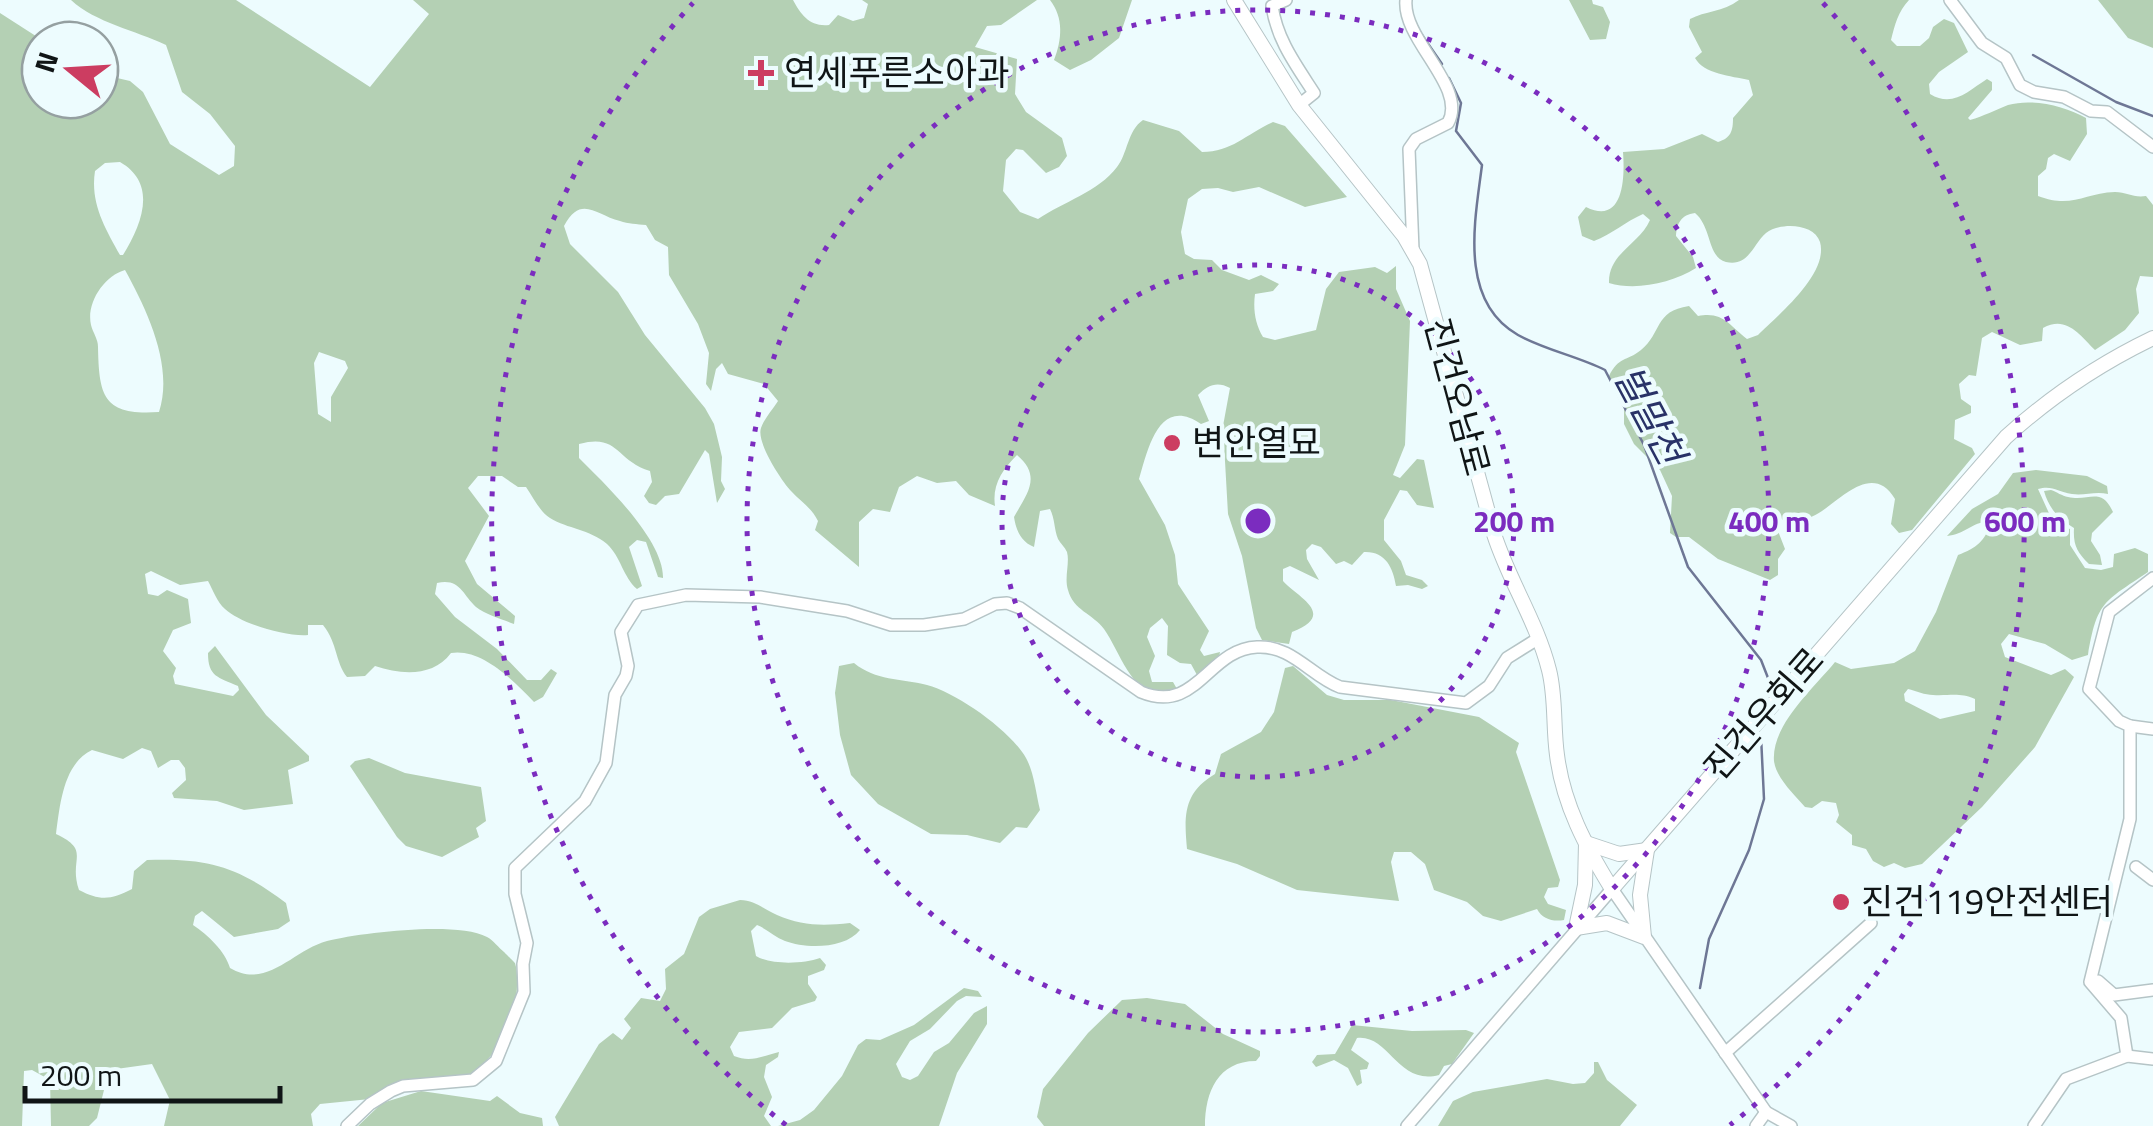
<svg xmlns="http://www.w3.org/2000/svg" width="2153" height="1126" viewBox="0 0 2153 1126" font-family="'Titillium Web','Noto Sans KR',sans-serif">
  <rect width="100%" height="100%" fill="#edfcfe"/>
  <g fill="#b4d0b4" fill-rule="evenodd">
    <path d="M 71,0 L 236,0 L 370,87 L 429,14 L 413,0 L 793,0 C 801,15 810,27 829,25 L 838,15 L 853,21 L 864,18 L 868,4 L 862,0 L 1037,0 L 1001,25 L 987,26 L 975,47 L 1017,59 L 1015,94 L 1026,112 L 1062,138 L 1067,156 L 1059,167 L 1046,173 L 1023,150 L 1016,149 L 1006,160 L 1003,191 L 1020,212 L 1038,219 C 1063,202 1098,192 1117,167 C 1128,153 1127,131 1143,120 L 1179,131 L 1202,152 C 1232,152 1246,134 1273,122 L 1285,126 L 1347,197 L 1305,207 L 1259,187 L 1233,192 L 1218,188 L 1202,189 L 1188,199 L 1181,232 L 1185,254 L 1194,259 L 1212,260 L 1222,270 L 1249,280 L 1261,275 L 1279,284 L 1273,291 L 1255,294 C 1253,309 1255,324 1263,337 L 1275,340 L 1316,330 L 1326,289 L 1339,272 L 1375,267 L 1387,273 L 1396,266 L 1396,289 L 1410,321 L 1405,445 L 1393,475 L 1400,478 L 1417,459 L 1424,460 L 1434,508 L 1417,505 L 1407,491 L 1400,490 L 1384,520 L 1384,540 L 1401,561 L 1406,575 L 1422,580 L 1428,586 L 1422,589 L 1408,585 L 1396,586 C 1393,567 1385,551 1364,552 L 1352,565 L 1344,561 L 1336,564 L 1321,547 L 1312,544 L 1306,550 L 1307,559 L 1319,580 L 1290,566 L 1283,569 L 1283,581 C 1297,597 1338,614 1292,632 L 1289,644 L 1262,640 L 1256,628 L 1242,556 L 1228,514 L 1223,426 L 1230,388 C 1217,381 1208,385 1198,395 L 1209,421 L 1201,424 C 1159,395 1148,449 1139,479 L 1165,525 L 1175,555 L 1178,584 L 1209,631 L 1200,650 L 1204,656 L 1220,652 L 1218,662 L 1206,674 L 1197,675 L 1191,664 L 1180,663 L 1167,655 L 1168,626 L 1162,618 L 1150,628 L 1147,637 L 1155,656 L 1149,671 L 1152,682 L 1173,682 L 1177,689 C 1135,709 1123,656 1104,629 C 1093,614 1073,610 1068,590 C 1064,578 1070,563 1067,552 C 1065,547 1060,543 1058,539 C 1054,529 1055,519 1050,509 L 1040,511 L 1034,547 C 1021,542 1016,530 1014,517 C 1026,495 1043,477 1017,455 C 1002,470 992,485 995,506 L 969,495 L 956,481 L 937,483 L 917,476 L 899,487 L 890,512 L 873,509 L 859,522 L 859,567 L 815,530 L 818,521 C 811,507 801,502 791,491 C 781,480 756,442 761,428 C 764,419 773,409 778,401 L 764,384 L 728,374 L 722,363 L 716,369 L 711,391 L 706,384 L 709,353 L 698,324 L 669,275 L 668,247 L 655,240 L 646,225 C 637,224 628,224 620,221 C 596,215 581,194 564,226 L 570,244 L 618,292 L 645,335 L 705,408 L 714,424 L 722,457 L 721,481 L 725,489 L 717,503 L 709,454 L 705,450 L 679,494 L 665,496 L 656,505 L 649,503 L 644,496 L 652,482 L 650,471 C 615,460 619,433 579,444 L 579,458 C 605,484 664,540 663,578 L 658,577 L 646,542 L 637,540 L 629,547 L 642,586 L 637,589 C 623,577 621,557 607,544 C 589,529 568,529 550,518 C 540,512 533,497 526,487 L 518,487 L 502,476 L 478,476 L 468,488 L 489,516 L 465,561 L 477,584 L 515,616 L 514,624 C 502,619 486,615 476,607 C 462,594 460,578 437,583 L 435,594 L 455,617 L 497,649 L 527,680 L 541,680 L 551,669 L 557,673 L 543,697 L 534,702 C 514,681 482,648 451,653 C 433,677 402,675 375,666 L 365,676 L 347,677 C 335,662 338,644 323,625 L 308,625 L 308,635 C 287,637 241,624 225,609 C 217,602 213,590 208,581 L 180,585 L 151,571 L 145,574 L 148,594 L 158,596 L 167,590 L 188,599 L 191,623 L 173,630 L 163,651 L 176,668 L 173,676 L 175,684 L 233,696 L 239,690 L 238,686 C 218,677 208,677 208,653 L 215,646 L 266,715 L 309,756 L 309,761 L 288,770 L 293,804 L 244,810 L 217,801 L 174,798 L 172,793 L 186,780 L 185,768 L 179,760 L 171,760 L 158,768 L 151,751 L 142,748 L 123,759 L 92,750 C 63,764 60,805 56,834 C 92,851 68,858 79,890 C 100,901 111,900 132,889 L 134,871 L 147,860 C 208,858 237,866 286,903 L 290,921 L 278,929 L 234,937 L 202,911 L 195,916 L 193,925 C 208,935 225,951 230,968 C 267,990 293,950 327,941 C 361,933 456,921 487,937 C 493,940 499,948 504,952 C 505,953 514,962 515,963 C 521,981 514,1029 501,1044 C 491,1056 481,1066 471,1078 L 409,1083 L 370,1099 L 320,1104 L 311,1114 L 313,1126 L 164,1126 L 170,1100 L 152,1064 L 109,1070 L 97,1118 L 89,1126 L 51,1126 L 50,1080 L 32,1070 L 24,1071 L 22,1126 L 0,1126 L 0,13 L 42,40 L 40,100 L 100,100 L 100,74 L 130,81 L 143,92 L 170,144 L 219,175 L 234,166 L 235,146 L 210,114 L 182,92 L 166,45 C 135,30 96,23 71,0 ZM 120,162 C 158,184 142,224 123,255 L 120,255 C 105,228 90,203 95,171 L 105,163 ZM 125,270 C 147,310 174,366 159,412 C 103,416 99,396 98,347 C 98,339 93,333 91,325 C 86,303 104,276 125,270 ZM 319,352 L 345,361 L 348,368 L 331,397 L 331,422 L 318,414 L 314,363 Z"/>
    <path d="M 1050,0 L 1132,0 L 1119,38 L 1091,60 L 1070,70 L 1054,60 C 1062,40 1064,18 1050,0 Z"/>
    <polygon points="1569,0 1592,0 1593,4 1603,7 1610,22 1606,39 1590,40"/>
    <path d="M 1739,0 L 1909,0 C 1898,12 1895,24 1891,40 L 1897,46 L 1920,46 L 1929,38 L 1933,27 L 1944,19 L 1954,23 L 1968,52 L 1939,72 L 1929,84 L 1930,94 C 1953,108 1968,91 1987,79 L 1992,82 L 1992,90 L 1968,118 L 1970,120 C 1984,116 1995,110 2008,105 C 2032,98 2065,106 2086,118 L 2087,134 L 2070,161 L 2054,154 L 2048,158 L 2046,169 L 2038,176 L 2038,196 C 2072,209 2084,193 2115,192 C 2127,192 2133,198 2146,196 L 2153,205 L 2153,277 L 2140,276 L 2136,289 L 2139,313 L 2125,330 L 2095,350 C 2079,334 2066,315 2043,328 L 2042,341 L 2020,345 L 1992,332 L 1982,338 L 1976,376 L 1969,375 L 1959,384 L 1961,399 L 1971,406 L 1971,413 L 1955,420 L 1954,439 L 1972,448 L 1975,454 L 1912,530 L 1899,533 L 1891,524 L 1895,499 C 1874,464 1845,495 1822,511 C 1814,517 1802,520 1792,524 L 1781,519 L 1778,531 L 1785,549 L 1778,559 L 1778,575 L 1770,580 L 1718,559 L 1689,537 L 1676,537 L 1670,533 L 1672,496 L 1660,470 L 1634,444 L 1624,424 L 1624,401 L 1609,376 C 1619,356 1626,362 1641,350 C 1662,333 1654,311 1689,306 L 1698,316 C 1723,311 1729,325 1747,339 L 1758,335 C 1778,315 1829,274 1820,242 C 1814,223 1780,222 1766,233 C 1753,244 1749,267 1726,262 C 1707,257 1712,227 1695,213 C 1681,215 1677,223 1676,236 L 1693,257 L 1696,268 C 1672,283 1636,291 1609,283 C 1608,253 1640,244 1650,220 L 1643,214 C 1625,222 1612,234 1594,241 L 1582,236 L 1578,217 L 1586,207 C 1624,226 1625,177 1623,152 L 1664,149 L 1702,134 L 1718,142 C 1731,138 1733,131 1733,118 L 1753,95 L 1749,80 C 1731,76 1704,74 1695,58 L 1702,52 L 1689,27 L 1690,19 C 1705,11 1723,12 1739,0 Z"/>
    <polygon points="2098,0 2153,0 2153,48 2128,38"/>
    <path d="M 2036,470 L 2087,476 L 2107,486 L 2108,494 C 2095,491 2084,496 2072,494 C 2057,492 2053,485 2038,489 L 2053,522 L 2070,529 L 2070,545 L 2085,568 L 2101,570 L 2113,567 L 2114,554 L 2135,548 L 2148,554 L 2148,572 C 2104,602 2097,601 2088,655 L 2072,660 L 2045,644 L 2009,634 L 2001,644 L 2005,657 L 2051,675 L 2065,669 L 2074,677 L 2035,747 L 1982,807 L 1922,864 L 1905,868 L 1894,863 L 1884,867 L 1873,861 L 1866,849 L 1852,845 L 1852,835 L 1836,822 L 1839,815 L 1836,803 L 1822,801 L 1812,808 L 1805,807 C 1795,795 1776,778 1774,761 C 1771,725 1814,688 1835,662 L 1851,669 L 1894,663 L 1915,651 L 1936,612 L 1958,555 C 1977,548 1985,541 1991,522 C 1974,520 1965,535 1947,536 L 1972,509 L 1998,494 L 2013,473 ZM 1908,689 C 1916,691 1925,695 1933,695 C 1950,696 1959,692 1975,699 L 1975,711 L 1940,719 L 1905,701 L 1904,694 Z"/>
    <path d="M 2051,490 C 2057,492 2062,496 2068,497 C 2089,502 2101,486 2113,512 L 2092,533 L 2091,541 L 2100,555 L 2102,565 L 2089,564 C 2077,552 2073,545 2074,528 C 2059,519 2049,509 2044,491 Z"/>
    <path d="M 854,663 C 876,681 900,678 927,685 C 957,693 1010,730 1026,758 C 1034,772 1036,794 1040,810 L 1027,828 L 1016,827 L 1000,843 L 967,835 L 931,834 L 878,804 L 851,775 L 840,735 L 835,693 L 839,666 Z"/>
    <path d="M 1293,666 L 1327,695 L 1344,700 L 1391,700 L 1479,717 L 1519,743 L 1516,752 L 1560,880 L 1558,887 L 1548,888 L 1544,897 L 1548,904 L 1566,910 L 1564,920 C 1553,922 1542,919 1537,909 L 1501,921 L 1483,916 L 1467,902 L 1434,890 L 1425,864 L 1411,852 L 1394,852 L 1391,862 L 1399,901 L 1297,890 L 1237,864 L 1187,849 C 1184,816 1183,793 1215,774 L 1221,754 L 1261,732 L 1274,712 L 1285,668 Z"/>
    <polygon points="369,758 405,773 481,787 486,821 476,828 479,837 442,857 406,846 397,837 350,766 355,761"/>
    <path d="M 740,900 C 755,900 763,909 777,915 C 802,926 823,926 850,923 L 860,930 C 845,949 806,949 785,941 C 775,937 767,929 757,925 L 751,931 L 756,956 C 771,965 803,964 820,958 L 826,965 L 824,970 L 808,976 L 808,984 L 817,997 L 815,1001 L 792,1008 L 772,1028 L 739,1032 L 730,1047 L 734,1056 C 751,1063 762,1056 779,1052 L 778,1057 L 766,1065 L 764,1077 L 772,1097 L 764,1116 L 771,1126 L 559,1126 L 555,1117 L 599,1044 L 613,1033 L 622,1040 L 631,1028 L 624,1019 L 641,998 L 660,1001 L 666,989 L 665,969 L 684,954 L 699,917 L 710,909 Z"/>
    <polygon points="964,988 978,991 982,997 966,996 957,1001 930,1029 910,1041 896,1064 902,1077 910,1080 918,1076 934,1052 949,1043 974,1013 987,1006 987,1024 957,1073 939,1126 778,1126 800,1120 814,1110 842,1076 858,1045 866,1039 880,1040 914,1025"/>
    <path d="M 1147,998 L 1185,1004 L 1223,1034 L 1260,1051 L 1260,1056 L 1256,1061 C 1218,1061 1205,1092 1205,1126 L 1044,1126 L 1037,1117 L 1043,1089 L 1088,1033 L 1122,1000 Z"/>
    <path d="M 1352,1025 L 1412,1031 L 1466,1030 L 1474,1033 L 1452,1064 L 1444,1066 L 1439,1075 C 1398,1086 1389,1034 1357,1038 L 1351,1050 L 1369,1063 L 1367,1069 L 1360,1070 L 1362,1083 L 1357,1086 L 1348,1068 L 1334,1060 L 1316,1067 L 1312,1062 L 1317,1055 L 1335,1054 Z"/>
    <polygon points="1594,1062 1598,1062 1607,1080 1637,1105 1620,1126 1438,1126 1453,1101 1473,1092 1547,1079 1573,1084 1585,1083 1594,1073"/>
    <polygon points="421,1091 490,1101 497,1096 520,1113 542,1118 543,1126 358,1126 382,1103"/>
  </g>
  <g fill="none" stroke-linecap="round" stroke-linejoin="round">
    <g stroke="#6e7795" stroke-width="2.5">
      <polyline points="1422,35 1442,64"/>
      <polyline points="2033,55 2116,102 2153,116"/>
      <path d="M 1449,78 L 1461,103 L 1456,131 L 1482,165 C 1475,220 1458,301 1518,335 C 1545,350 1577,356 1605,370 L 1644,445 L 1688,567 L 1761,660 L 1770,683 L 1767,700"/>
      <polyline points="1700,988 1709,939 1749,850 1764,799 1761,736"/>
    </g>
    <g stroke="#b5c4c6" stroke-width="14">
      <g id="minor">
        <path d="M 1286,0 L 1272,6 C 1277,40 1296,65 1314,93 L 1299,105"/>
        <path d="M 1406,0 C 1402,40 1468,87 1448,123 L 1416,139 L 1409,149 L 1413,250"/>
        <polyline points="1950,0 1982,43 2006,58 2020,85 2034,92 2064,97 2091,111 2107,112 2153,147"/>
        <polyline points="2130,726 2153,729"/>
        <polyline points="2136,867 2153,880"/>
        <polyline points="2098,981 2114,995 2153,990"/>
        <polyline points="1725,1053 1871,923"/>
        <polyline points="2127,1056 2153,1059"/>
        <path d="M 347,1126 L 370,1104 L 391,1091 L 403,1086 L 473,1080 L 496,1061 L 524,992 L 523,964 L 527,943 L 515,894 L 515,868 L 585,801 L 606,763 L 615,695 L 626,676 L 628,666 L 621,632 L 638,605 L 686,595 L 760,597 L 847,611 L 891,625 L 924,625 L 964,619 L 995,604 L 1007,603 L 1020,608 L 1141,692 C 1197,715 1208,649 1257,647 C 1292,645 1311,676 1340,687 L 1466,703 L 1489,686 L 1507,658 L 1539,638"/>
        <polyline points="1407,1126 1612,889 1766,1112 1791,1126"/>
        <polyline points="1756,1126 1766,1112"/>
        <polyline points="2034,1126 2066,1079 2127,1056 2121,1018 2090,982 2130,819 2130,726 2119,721 2089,689 2109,612 2153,578"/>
      </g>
    </g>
    <g stroke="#b5c4c6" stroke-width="16">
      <g id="major">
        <path d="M 1234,0 L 1299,105 L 1404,236 L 1420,264 L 1494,534 C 1509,581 1537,622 1549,670 C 1556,697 1553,727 1557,755 C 1563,804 1586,847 1612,889 L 2006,437 C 2050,397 2099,364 2153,338"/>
        <polygon points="1586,843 1619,854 1647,850 1640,895 1644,937 1607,923 1576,928 1585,885"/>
      </g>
    </g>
    <use href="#minor" stroke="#fff" stroke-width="11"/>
    <use href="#major" stroke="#fff" stroke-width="14"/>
  </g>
  <g fill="none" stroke="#7b2cbf" stroke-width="5" stroke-dasharray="5 10">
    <circle cx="1258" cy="521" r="256"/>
    <circle cx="1258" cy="521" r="511"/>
    <path d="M786 1125A767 767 0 0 1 693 3M1823 3A767 767 0 0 1 1730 1125"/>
  </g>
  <g fill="#cc3d61" stroke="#edfcfe" stroke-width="4">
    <path d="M756 58h10v10h10v10h-10v10h-10v-10h-10v-10h10z"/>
    <circle cx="1172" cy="443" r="10"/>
    <circle cx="1841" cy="902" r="10"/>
  </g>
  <g text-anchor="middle" stroke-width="9" stroke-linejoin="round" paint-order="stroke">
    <g font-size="35" fill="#101516" stroke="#edfcfe" text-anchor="start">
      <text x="784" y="85">연세푸른소아과</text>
      <text x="1192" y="455">변안열묘</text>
      <text x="1861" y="914">진건119안전센터</text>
    </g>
    <g font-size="35" fill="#101516" stroke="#edfcfe">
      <text transform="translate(1457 397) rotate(75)" y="12">진건오남로</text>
      <text transform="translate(1764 714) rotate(-49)" y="12">진건우회로</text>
    </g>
    <g font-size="38" font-style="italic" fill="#293267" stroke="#edfcfe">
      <text transform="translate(1649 415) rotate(62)" y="13">벌말천</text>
    </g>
  </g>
  <circle cx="1258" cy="521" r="15" fill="#7b2cbf" stroke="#edfcfe" stroke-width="5"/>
  <g font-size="30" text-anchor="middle" font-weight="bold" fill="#7b2cbf" stroke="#edfcfe" stroke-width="9" stroke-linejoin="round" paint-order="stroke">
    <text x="1514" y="532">200 m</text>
    <text x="1769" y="532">400 m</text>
    <text x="2025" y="532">600 m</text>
  </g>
  <g transform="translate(70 70) rotate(288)"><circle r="48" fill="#edfcfe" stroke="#95a0a1" stroke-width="2.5"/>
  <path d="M0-8L18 38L0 25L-18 38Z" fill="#cc3d61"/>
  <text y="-15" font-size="28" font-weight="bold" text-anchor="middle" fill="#101516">N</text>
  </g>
  <path d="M25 1086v15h255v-15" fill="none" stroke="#101516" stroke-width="5"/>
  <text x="40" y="1086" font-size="30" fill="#101516" stroke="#edfcfe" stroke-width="8" paint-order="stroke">200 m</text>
</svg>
